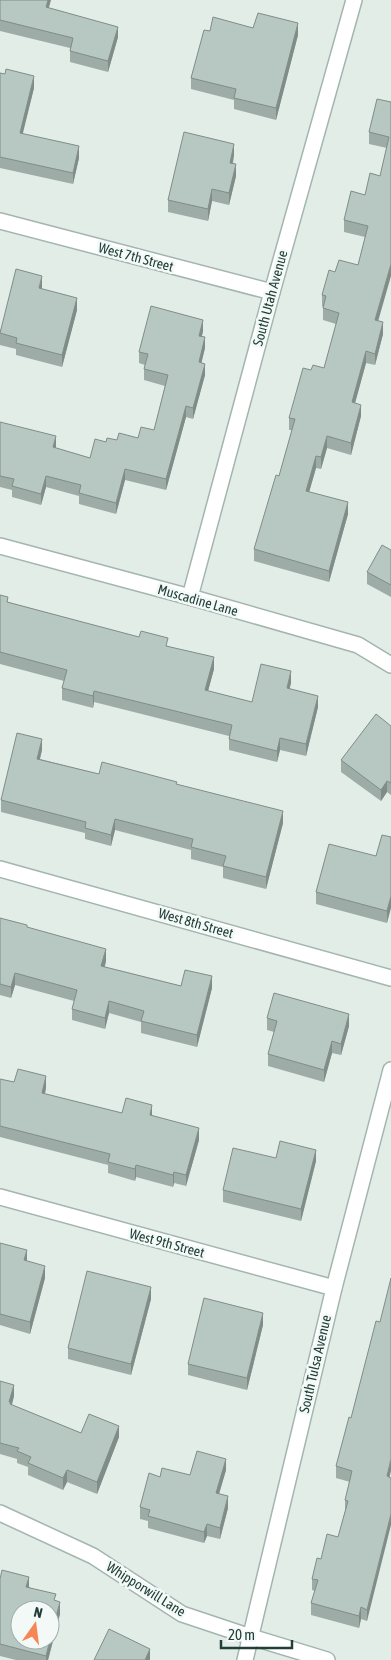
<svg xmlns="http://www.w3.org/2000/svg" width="391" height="1660" viewBox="0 0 391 1660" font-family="'Asap Condensed',sans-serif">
  <rect width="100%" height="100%" fill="#e2ede8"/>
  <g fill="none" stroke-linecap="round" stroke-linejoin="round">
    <g stroke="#a4b5b0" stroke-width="18">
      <g id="minor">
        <polyline points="0,221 272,292"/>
        <polyline points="0,546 190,597 358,645 391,665"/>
        <polyline points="190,597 272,292 354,0"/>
        <polyline points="0,869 391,978"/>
        <polyline points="0,1197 334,1288"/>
        <polyline points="0,1513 93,1556 182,1614 251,1637 327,1660"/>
        <polyline points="245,1660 334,1288 391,1070"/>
      </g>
    </g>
    <use href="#minor" stroke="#fff" stroke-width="15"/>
  </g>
  <g fill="#9daca7">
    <polygon points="0,0 49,8 118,37 108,72 70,62 70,48 0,31"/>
    <polygon points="253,28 298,35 276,120 234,109 234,100 191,89 191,78 210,31"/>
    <polygon points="0,73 34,88 22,134 79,158 73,184 0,168"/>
    <polygon points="391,102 378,321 383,334 375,365 366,363 355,403 361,416 351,455 327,448 321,469 316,468 309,492 348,514 329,582 254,561 254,549 279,476 292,430 289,430 289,418 311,370 324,368 336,324 323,320 323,307 322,306 322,295 335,272 358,265 365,237 344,232 344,220 380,176 387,148 369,144 369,132"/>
    <polygon points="234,155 233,164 236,176 229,205 212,201 208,221 168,212 168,200"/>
    <polygon points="42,287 42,289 77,310 62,367 16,355 16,349 0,345 0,330"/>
    <polygon points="203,331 202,336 205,348 201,363 205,375 193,419 186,417 166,490 125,480 116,514 79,504 79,496 46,487 41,505 12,497 12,490 0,487 0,422 56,448 90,458 106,442 138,438 154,430 165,386 144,380 144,369 145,365 139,363 139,352"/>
    <polygon points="391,550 391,597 367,584 367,572"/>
    <polygon points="0,595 8,602 168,646 214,669 208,691 252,702 291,683 289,689 318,707 306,756 280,750 277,762 229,750 229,736 94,702 93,708 62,700 62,688 64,681 0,664"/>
    <polygon points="391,726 391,795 387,792 381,801 341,772 341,760"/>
    <polygon points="42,750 40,759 99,774 177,785 283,823 266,889 223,878 223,867 191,859 191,850 115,830 111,846 85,839 85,833 1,812 1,800"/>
    <polygon points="391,837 387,923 316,904 316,892 376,856"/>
    <polygon points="0,918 27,928 106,961 105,967 181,986 212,988 197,1047 141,1033 141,1022 109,1013 105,1029 72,1020 72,1009 74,1001 15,985 11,998 0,995"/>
    <polygon points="267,1018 349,1026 341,1055 332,1053 324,1082 268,1066 268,1054 274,1032 267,1030"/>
    <polygon points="0,1079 14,1082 46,1088 45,1094 122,1113 152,1115 199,1140 186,1186 174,1183 173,1187 136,1177 135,1181 108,1173 108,1165 0,1137"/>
    <polygon points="276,1158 316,1161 301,1221 223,1202 223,1190"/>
    <polygon points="0,1243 27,1261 45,1278 30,1334 0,1325"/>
    <polygon points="151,1299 131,1375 68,1359 68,1348"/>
    <polygon points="263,1325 247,1390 188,1375 188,1364"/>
    <polygon points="0,1381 14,1396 12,1405 81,1433 119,1437 97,1494 67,1482 63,1490 28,1475 28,1467 17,1463 17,1459 0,1454"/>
    <polygon points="336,1466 390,1477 367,1621 361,1619 359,1628 311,1615 311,1603 315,1591 312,1590 312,1579 321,1559 338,1537 345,1512 345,1500 350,1482 336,1478"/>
    <polygon points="226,1470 219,1494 228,1508 220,1539 207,1536 204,1543 148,1528 148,1521 140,1519 140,1507 160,1477 190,1475"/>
    <polygon points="0,1579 29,1587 56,1601 60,1614 48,1660 16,1660 0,1656"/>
  </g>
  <g fill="#808c88">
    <polygon points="48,0 51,0 46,18 46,7"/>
    <polygon points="298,23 298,35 276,120 276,108"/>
    <polygon points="118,27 118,37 108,72 108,61"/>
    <polygon points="34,76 34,88 20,145 20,133"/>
    <polygon points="234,144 234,155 230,175 230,163"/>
    <polygon points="79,146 79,158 73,184 73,173"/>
    <polygon points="236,164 236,176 229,205 229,193"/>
    <polygon points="212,189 212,201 208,221 208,209"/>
    <polygon points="391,264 391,276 375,332 375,320"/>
    <polygon points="42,276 42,287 39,300 39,288"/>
    <polygon points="77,298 77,310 62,367 62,355"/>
    <polygon points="203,320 203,331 199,347 199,336"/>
    <polygon points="383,322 383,334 375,365 375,354"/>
    <polygon points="205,337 205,348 199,373 199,362"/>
    <polygon points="366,351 366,363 352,414 352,402"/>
    <polygon points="205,364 205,375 193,419 193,408"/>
    <polygon points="361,405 361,416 351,455 351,443"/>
    <polygon points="186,406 186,417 166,490 166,479"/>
    <polygon points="56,436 56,447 53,458 53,447"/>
    <polygon points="327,436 327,448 321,469 321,457"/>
    <polygon points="316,456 316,468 306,503 306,491"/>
    <polygon points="125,469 125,480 116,514 116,503"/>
    <polygon points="46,476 46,487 41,505 41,494"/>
    <polygon points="348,502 348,514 329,582 329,571"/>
    <polygon points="214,657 214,669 205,702 205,690"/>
    <polygon points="291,671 291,683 287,700 287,688"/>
    <polygon points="94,691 94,702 93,708 93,696"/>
    <polygon points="318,696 318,707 306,756 306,744"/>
    <polygon points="280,738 280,750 277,762 277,751"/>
    <polygon points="42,739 42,750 37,770 37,759"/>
    <polygon points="387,781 387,792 381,801 381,790"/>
    <polygon points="283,811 283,823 266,889 266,877"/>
    <polygon points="115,819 115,830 111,846 111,835"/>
    <polygon points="391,896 391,908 387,923 387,911"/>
    <polygon points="106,949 106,961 101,978 101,966"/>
    <polygon points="15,973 15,985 11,998 11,987"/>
    <polygon points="212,976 212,988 197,1047 197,1035"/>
    <polygon points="109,1001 109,1013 105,1029 105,1018"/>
    <polygon points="349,1014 349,1026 341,1055 341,1044"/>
    <polygon points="332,1041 332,1053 324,1082 324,1070"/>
    <polygon points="46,1076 46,1088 42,1105 42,1093"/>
    <polygon points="152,1105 152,1117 150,1115"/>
    <polygon points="199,1128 199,1140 186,1186 186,1175"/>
    <polygon points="316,1150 316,1161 301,1221 301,1209"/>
    <polygon points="136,1165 136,1177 135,1181 135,1169"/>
    <polygon points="174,1172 174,1183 173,1187 173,1175"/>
    <polygon points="27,1250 27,1262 24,1260"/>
    <polygon points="45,1266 45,1278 30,1334 30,1322"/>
    <polygon points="151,1287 151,1299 131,1375 131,1364"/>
    <polygon points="263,1313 263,1325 247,1390 247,1378"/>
    <polygon points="14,1385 14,1396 11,1407 9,1402"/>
    <polygon points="119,1426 119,1437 97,1494 97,1482"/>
    <polygon points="226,1459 226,1470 216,1504 216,1493"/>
    <polygon points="391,1459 391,1471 387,1488 387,1476"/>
    <polygon points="67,1470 67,1482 63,1490 63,1478"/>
    <polygon points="228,1496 228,1508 220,1539 220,1528"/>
    <polygon points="391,1514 391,1525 367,1621 367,1610"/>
    <polygon points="207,1524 207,1536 204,1543 204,1532"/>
    <polygon points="29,1577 29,1589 26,1587"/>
    <polygon points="60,1602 60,1614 48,1660 46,1660 46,1656"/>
    <polygon points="361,1607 361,1619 359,1628 359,1616"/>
    <polygon points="150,1649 150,1660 145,1660"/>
  </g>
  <g fill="#b7c8c2" stroke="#808c88">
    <polygon points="0,0 48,0 46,7 118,27 108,61 70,51 73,38 0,20"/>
    <polygon points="258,13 298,23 276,108 234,98 236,89 191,78 204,30 210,31 213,17 253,28"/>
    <polygon points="6,69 34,76 20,133 79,146 73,173 0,157 0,73 5,74"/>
    <polygon points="377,99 391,102 391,264 375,320 383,322 375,354 366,351 352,402 361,405 351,443 327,436 321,457 316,456 306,491 348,502 329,571 254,549 276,475 279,476 295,419 289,418 303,368 311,370 313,365 324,368 339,313 323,308 326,296 322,295 329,270 335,272 339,260 358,265 368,226 344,220 351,191 365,195 370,173 380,176 389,137 369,132"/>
    <polygon points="184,132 234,144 230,163 236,164 229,193 212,189 208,209 168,200"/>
    <polygon points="16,269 42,276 39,288 77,298 62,355 16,343 17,338 0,333"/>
    <polygon points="151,306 203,320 199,336 205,337 199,362 205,364 193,408 186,406 166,479 125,469 116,503 79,493 81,485 46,476 41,494 12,486 14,479 0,476 0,422 56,436 53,447 90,458 95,439 106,442 107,438 117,440 119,433 138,438 141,427 154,430 168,375 144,369 148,354 139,352"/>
    <polygon points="382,545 391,550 391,585 367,572"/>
    <polygon points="0,595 8,597 7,602 139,637 141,631 168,638 166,646 214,657 205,690 252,702 261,664 291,671 287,688 318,696 306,744 280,738 277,751 229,739 232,725 94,691 93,696 62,688 67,670 0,652"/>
    <polygon points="376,714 391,726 391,783 387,781 381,790 341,760"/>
    <polygon points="17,733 42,739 37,759 99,774 102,762 177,782 176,784 283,811 266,877 223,866 226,856 191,847 193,839 115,819 111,835 85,828 86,822 1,800"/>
    <polygon points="382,835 391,837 391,896 387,911 316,892 329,844 376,856"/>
    <polygon points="0,918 27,925 27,927 106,949 101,966 181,986 185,970 212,976 197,1035 141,1021 144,1011 109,1001 105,1018 72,1009 77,990 15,973 11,987 0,984"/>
    <polygon points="274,993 349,1014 341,1044 332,1041 324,1070 268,1054 277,1021 267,1018"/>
    <polygon points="18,1069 46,1076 42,1093 122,1113 126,1098 152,1105 150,1115 199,1128 186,1175 174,1172 173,1175 136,1165 135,1169 108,1162 110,1154 0,1126 0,1079 14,1082"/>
    <polygon points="280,1141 316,1150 301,1209 223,1190 233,1148 276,1158"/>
    <polygon points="0,1243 27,1250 24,1260 45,1266 30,1322 0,1314"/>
    <polygon points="87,1271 151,1287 131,1364 68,1348"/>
    <polygon points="391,1278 391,1459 387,1476 391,1478 391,1514 367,1610 361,1607 359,1616 311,1603 318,1580 312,1579 317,1558 321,1559 327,1534 338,1537 348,1501 345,1500 352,1471 336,1466 349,1417 351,1418 376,1321 380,1322"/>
    <polygon points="204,1298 263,1313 247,1378 188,1364"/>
    <polygon points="0,1381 14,1385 9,1402 11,1402 10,1404 81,1433 89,1414 119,1426 97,1482 67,1470 63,1478 28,1463 31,1457 17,1451 19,1448 0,1443"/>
    <polygon points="197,1451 226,1459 216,1493 228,1496 220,1528 207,1524 204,1532 148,1516 150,1510 140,1507 149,1473 160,1477 162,1468 190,1475"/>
    <polygon points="2,1570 29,1577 26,1587 56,1594 54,1600 60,1602 50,1639 50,1610 20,1610 20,1640 50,1640 46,1656 0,1644 0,1579"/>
    <polygon points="109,1629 150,1649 145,1660 94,1660"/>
  </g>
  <g text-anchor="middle" stroke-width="5" stroke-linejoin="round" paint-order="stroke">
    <g font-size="14" fill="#213e38" stroke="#f3f9f6">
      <text transform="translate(136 257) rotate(15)" y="5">West 7th Street</text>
      <text transform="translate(270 298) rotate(-75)" y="5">South Utah Avenue</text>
      <text transform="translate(198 600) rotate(16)" y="5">Muscadine Lane</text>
      <text transform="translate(196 923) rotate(16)" y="5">West 8th Street</text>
      <text transform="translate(167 1243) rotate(15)" y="5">West 9th Street</text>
      <text transform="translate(315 1364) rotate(-77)" y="5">South Tulsa Avenue</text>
      <text transform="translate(146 1589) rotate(32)" y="5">Whipporwill Lane</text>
    </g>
  </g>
  <g transform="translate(35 1625) rotate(14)"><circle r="24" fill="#f3f9f6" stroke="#9faeaa"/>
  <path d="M0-4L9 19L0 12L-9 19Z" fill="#f68656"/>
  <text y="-8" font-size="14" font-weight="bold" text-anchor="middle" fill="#213e38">N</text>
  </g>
  <path d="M221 1640v8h71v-8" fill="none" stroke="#213e38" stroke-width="2.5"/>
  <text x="228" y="1640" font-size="15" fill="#213e38" stroke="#f3f9f6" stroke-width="4" paint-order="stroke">20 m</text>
</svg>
